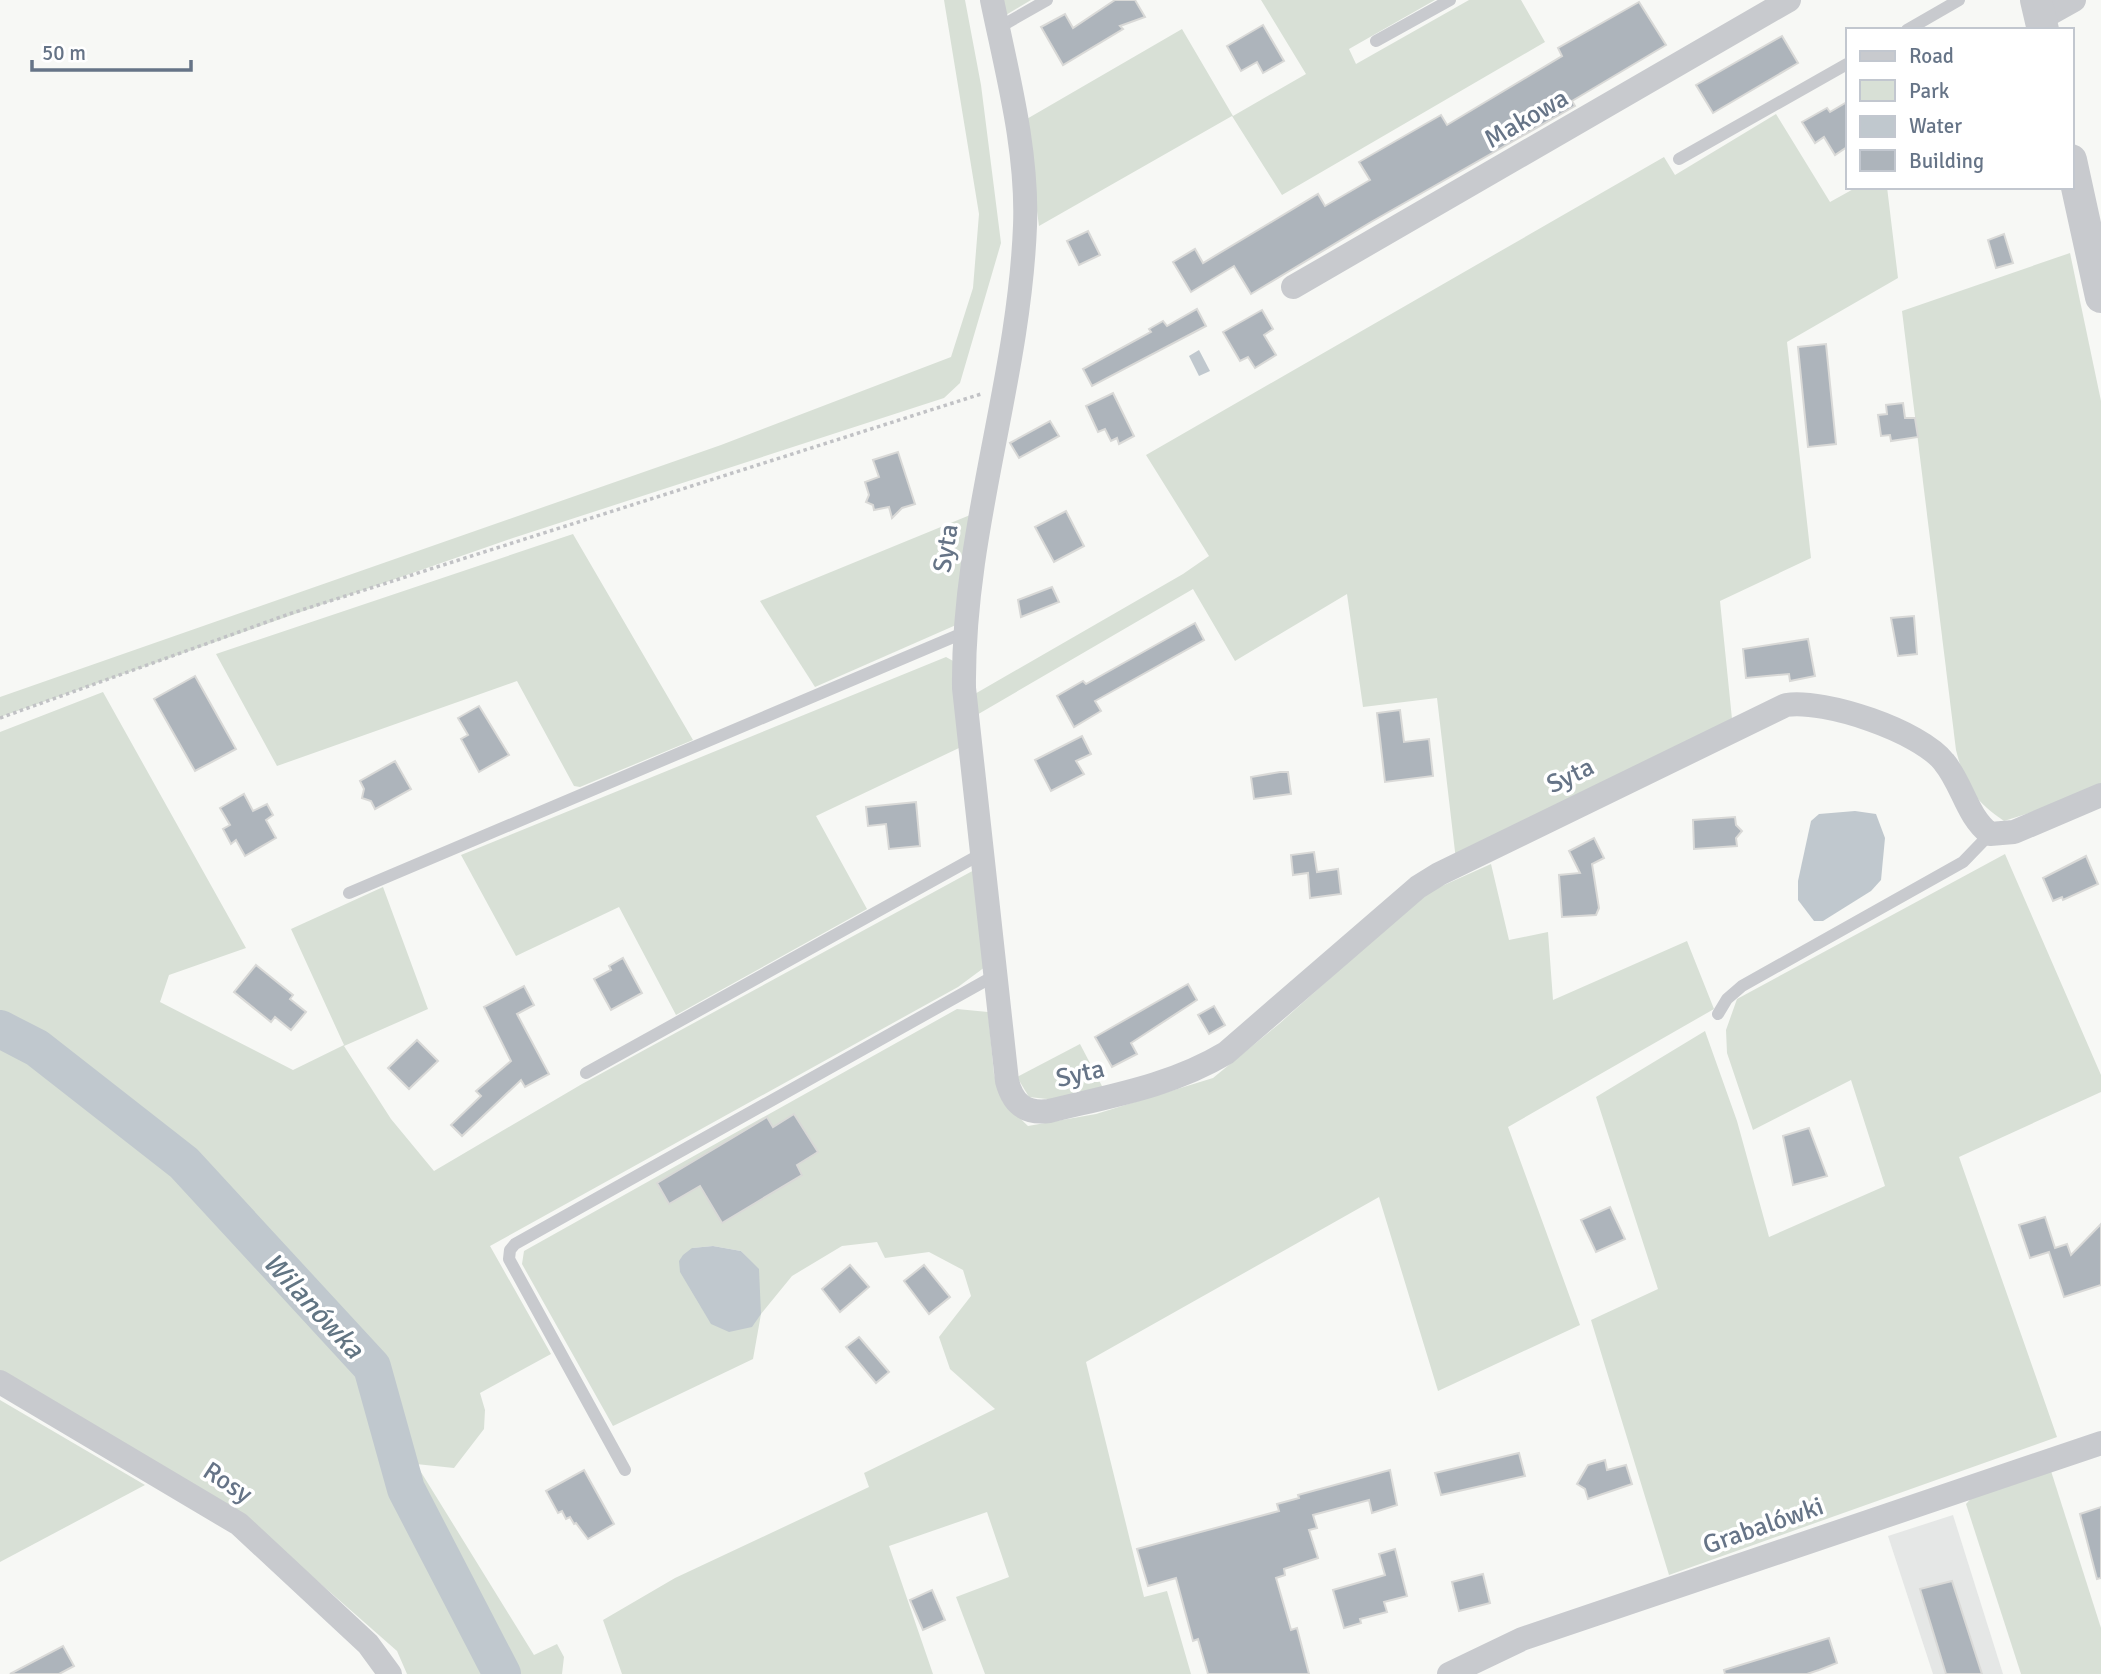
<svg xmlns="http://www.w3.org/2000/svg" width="2101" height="1674" viewBox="0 0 2101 1674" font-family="Signika,sans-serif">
  <rect width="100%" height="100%" fill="#f7f8f5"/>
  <polygon fill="#e5e7e6" points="1953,1515 2003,1674 1933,1674 1888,1536"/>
  <g fill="#d8e0d6" fill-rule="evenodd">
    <polygon points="944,0 965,0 981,85 1001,243 960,383 944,398 513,538 0,717 0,697 721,445 951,357 973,288 979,214"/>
    <polygon points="1003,0 1031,0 1006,15"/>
    <polygon points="1261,0 1435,0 1349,49 1356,64 1469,0 1521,0 1545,42 1282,195 1232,116 1039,226 1025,120 1182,29 1233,116 1306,74"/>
    <polygon points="1776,114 1830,202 1857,187 1887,187 1898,278 1787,342 1811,558 1720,601 1732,719 1456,860 1437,698 1363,707 1347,594 1235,661 1193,589 975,716 973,695 1183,574 1209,556 1146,455 1664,157 1675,175"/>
    <path d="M 2070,253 L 2101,401 L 2101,785 L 2045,808 L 2004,821 C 1973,800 1965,785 1956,750 L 1902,311 Z"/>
    <polygon points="975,513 956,625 815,687 760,601"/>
    <polygon points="573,534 693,740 580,787 574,786 517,681 277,766 216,654"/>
    <polygon points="946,657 955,662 959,748 816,816 867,909 676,1015 619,907 516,956 461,855"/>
    <polygon points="103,692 246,948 169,975 160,1002 293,1070 344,1045 291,929 383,887 428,1009 344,1046 391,1119 434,1171 582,1084 976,869 985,967 958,987 490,1246 551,1354 480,1393 485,1410 484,1429 454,1468 416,1464 534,1655 557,1644 564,1657 562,1674 407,1674 397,1651 239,1512 0,1372 0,732"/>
    <polygon points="2005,854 2101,1075 2101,1092 1959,1157 2057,1437 1669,1575 1591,1320 1658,1289 1596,1097 1705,1031 1737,1121 1769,1237 1885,1186 1851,1080 1753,1130 1727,1053 1726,1030 1737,999"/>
    <path d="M 1491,864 L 1509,940 L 1548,932 L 1553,1000 L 1687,941 L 1714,1009 L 1508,1127 L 1580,1325 L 1438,1391 L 1379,1197 L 1086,1362 L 1144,1597 L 1167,1591 L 1191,1674 L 985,1674 L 956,1597 L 1009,1577 L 987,1512 L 889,1546 L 933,1674 L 622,1674 L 603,1620 L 675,1578 L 869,1487 L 864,1473 L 995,1409 L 950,1369 L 939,1337 L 971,1296 L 963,1270 L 929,1252 L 885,1258 L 877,1242 L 842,1246 L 792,1276 L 761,1314 L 753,1359 L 613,1426 L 522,1264 L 524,1251 L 957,1009 L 988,1012 L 994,1074 L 1003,1102 L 1028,1126 L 1096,1114 L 1213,1078 L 1279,1024 L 1424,894 ZM 713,1246 L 741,1251 L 758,1269 L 692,1248 Z"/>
    <polygon points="1080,1044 1103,1088 1056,1100 1029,1097 1017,1077"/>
    <polygon points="0,1400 145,1485 0,1562"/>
    <polygon points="2051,1471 2101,1628 2101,1674 2021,1674 1966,1504 1975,1494"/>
  </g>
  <g fill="#c0c8ce">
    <polygon points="1199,350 1210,371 1199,376 1189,356"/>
    <polygon points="1855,811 1876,814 1885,838 1881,880 1871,891 1823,921 1814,921 1798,900 1798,881 1811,821 1819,814"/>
    <polygon points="713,1246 741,1251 759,1269 761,1314 752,1327 729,1332 711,1324 680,1272 679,1261 683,1255 692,1248"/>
  </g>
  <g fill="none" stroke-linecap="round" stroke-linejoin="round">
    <polyline stroke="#c0c8ce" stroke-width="38" points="0,1029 37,1048 184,1163 372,1367 406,1489 502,1674"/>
  </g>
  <g fill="#adb4bb" stroke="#d9d9d7" stroke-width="2">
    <polygon points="1115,0 1135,0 1145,17 1120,26 1123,29 1063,65 1041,27 1065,14 1073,28"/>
    <polygon points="1639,2 1666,45 1572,101 1575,106 1371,222 1251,294 1234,266 1191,292 1173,262 1195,249 1203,263 1318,194 1325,206 1370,180 1359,162 1441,115 1447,125 1562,56 1558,48"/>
    <polygon points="1263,25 1284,61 1263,73 1257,62 1241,71 1227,46"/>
    <polygon points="1782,36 1798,63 1713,113 1696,85"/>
    <polygon points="1847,102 1847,147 1835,155 1824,137 1815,143 1802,122 1827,108 1830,112"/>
    <polygon points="1088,231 1100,255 1079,265 1067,241"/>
    <polygon points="2004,234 2013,263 1996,268 1988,240"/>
    <polygon points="1197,309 1206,326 1092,386 1083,369 1151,332 1149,329 1163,321 1167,326"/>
    <polygon points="1262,310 1273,329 1264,335 1276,355 1255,368 1248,357 1240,361 1223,332"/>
    <polygon points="1826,344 1836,444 1808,447 1798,347"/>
    <polygon points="1113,393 1134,436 1119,444 1117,438 1111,441 1105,429 1098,432 1086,406"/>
    <polygon points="1903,403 1905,418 1915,418 1918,437 1891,441 1890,435 1881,436 1878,415 1887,414 1886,405"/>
    <polygon points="1050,421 1059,436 1019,458 1010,443"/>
    <polygon points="898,452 915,504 902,508 892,518 889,507 874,510 873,505 866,502 869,495 865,482 879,477 873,460"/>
    <polygon points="1066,511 1084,546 1054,562 1035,527"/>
    <polygon points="1052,587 1059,602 1021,617 1018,600"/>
    <polygon points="1914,616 1917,654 1898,656 1891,618"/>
    <polygon points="1195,623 1204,640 1095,701 1101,711 1074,727 1057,696 1083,681 1086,684"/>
    <polygon points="1808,639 1815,676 1790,681 1789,674 1746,678 1743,649"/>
    <polygon points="195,676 236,749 195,771 154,699"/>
    <polygon points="479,706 509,755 479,772 461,739 468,735 458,718"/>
    <polygon points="1400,710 1404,742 1429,739 1433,776 1385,782 1377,713"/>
    <polygon points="1082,736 1091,754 1076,761 1084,774 1051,791 1035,760"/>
    <polygon points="395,761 411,789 375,809 371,801 362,798 364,789 360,781"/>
    <polygon points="1280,772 1288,772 1291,794 1254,799 1251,777"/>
    <polygon points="244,794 253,811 267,804 273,815 266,820 276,838 245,856 236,840 231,844 223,829 230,825 220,808"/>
    <polygon points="916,802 920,846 889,849 886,824 868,826 866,807"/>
    <polygon points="1735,817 1736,825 1742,831 1736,838 1737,846 1694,849 1693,820"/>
    <polygon points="1594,838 1604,858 1592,864 1599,908 1596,915 1562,917 1559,875 1580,873 1569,851"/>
    <polygon points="1314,852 1317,872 1338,869 1341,894 1310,898 1308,873 1293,875 1291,855"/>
    <polygon points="2086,856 2098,884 2063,900 2062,897 2053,901 2043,878"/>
    <polygon points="623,958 642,993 611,1010 594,979 611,970 609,966"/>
    <polygon points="256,965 293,995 290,999 306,1012 291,1030 275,1017 271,1022 234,992"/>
    <polygon points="1188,984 1197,1000 1131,1043 1137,1054 1112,1067 1095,1037"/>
    <polygon points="524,986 534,1005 517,1014 549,1074 525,1087 521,1080 462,1136 451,1125 481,1096 476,1091 511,1061 484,1007"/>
    <polygon points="1214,1006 1225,1025 1209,1034 1198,1015"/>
    <polygon points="417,1040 438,1061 409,1089 388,1068"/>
    <polygon points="794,1114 818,1152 797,1165 802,1175 722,1223 700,1186 669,1204 657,1183 767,1117 773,1127"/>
    <polygon points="1809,1128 1827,1176 1793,1185 1783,1136"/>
    <polygon points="1610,1207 1625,1239 1596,1252 1581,1220"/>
    <polygon points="2045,1217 2055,1248 2067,1244 2071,1255 2101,1224 2101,1285 2064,1297 2049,1252 2030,1258 2019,1225"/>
    <polygon points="850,1265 869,1287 840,1312 822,1289"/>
    <polygon points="924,1265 950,1297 929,1314 904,1281"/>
    <polygon points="859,1337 889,1372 876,1383 846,1347"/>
    <polygon points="1519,1453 1525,1476 1441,1495 1435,1473"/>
    <polygon points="1605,1460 1607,1470 1626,1465 1632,1484 1588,1499 1585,1489 1577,1484 1588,1465"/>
    <polygon points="584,1470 614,1524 588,1539 576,1523 574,1524 570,1517 566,1519 562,1511 558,1513 546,1491"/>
    <polygon points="1390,1470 1397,1505 1372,1513 1369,1500 1313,1515 1317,1528 1309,1530 1318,1558 1284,1569 1285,1575 1276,1578 1291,1630 1297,1628 1309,1674 1208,1674 1198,1639 1193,1641 1176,1578 1148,1586 1137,1549 1279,1511 1277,1504 1299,1498 1298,1495"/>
    <polygon points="2101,1507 2101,1578 2097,1579 2080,1514"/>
    <polygon points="1395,1549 1407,1596 1384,1602 1387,1612 1360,1619 1361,1623 1344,1628 1333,1590 1385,1575 1379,1554"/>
    <polygon points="1483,1574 1490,1603 1459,1611 1452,1582"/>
    <polygon points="1952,1581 1982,1674 1946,1674 1920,1589"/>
    <polygon points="932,1590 945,1620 923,1630 910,1600"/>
    <polygon points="1829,1638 1837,1663 1819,1670 1807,1674 1725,1674 1724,1670"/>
    <polygon points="63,1646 74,1666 59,1674 10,1674"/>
  </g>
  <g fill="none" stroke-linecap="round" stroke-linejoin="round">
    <polyline stroke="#c1c2c5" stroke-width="3.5" stroke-dasharray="3.5 3.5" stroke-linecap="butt" points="0,718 289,614 981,394"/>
    <g stroke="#c8cace" stroke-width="12">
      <polyline points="998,28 1047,0"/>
      <polyline points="1907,30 1959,0"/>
      <polyline points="1376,41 1450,0"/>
      <polyline points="1679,159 1847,64"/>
      <polyline points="349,893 963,633"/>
      <polyline points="1718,1014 1727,999 1742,986 1963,862 1990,834"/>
      <polyline points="586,1073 981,854"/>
      <polyline points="625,1470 509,1259 510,1250 515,1244 994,976"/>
    </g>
    <g stroke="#c8cace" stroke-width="24">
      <path d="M 992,0 C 1007,73 1028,150 1025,226 C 1019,382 962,531 964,688 L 1007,1081 C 1013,1104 1025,1114 1049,1111 C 1110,1096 1171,1086 1226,1053 L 1418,887 L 1439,874 L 1786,705 C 1825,699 1920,731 1944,762 C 1963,785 1966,815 1990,834 L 2014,832 L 2101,795"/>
      <polyline points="2040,19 2074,0"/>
      <polyline points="1293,287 1789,0"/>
      <polyline points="0,1382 239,1524 368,1644 390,1674"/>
      <polyline points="1449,1674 1522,1639 2101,1443"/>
    </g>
    <g stroke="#c8cace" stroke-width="32">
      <polyline points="2036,0 2043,30"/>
      <polyline points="2071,160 2101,297"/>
    </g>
  </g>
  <g text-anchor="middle" stroke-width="7" stroke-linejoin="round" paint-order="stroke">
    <g font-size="26" fill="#667487" stroke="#fff">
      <text transform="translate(1526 118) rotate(-30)" y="9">Makowa</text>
      <text transform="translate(945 548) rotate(-81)" y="9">Syta</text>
      <text transform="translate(1570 775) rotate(-26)" y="9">Syta</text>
      <text transform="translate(1080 1073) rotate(-13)" y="9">Syta</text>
      <text transform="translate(228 1482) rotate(33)" y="9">Rosy</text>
      <text transform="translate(1763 1525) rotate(-19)" y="9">Grabalówki</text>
    </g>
    <g font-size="28" font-style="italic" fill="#627583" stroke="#fff">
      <text transform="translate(314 1305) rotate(47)" y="10">Wilanówka</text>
    </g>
  </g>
  <rect x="1846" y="28" width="228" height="161" fill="#ffffff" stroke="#c2c7cf" stroke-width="2"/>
  <rect x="1860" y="51" width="35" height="10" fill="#c8cace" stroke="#c2c7cf" stroke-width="2"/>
  <text x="1909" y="63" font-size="21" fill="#667487">Road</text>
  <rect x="1860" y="80" width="35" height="21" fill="#d8e0d6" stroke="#c2c7cf" stroke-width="2"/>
  <text x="1909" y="98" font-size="21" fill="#667487">Park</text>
  <rect x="1860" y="116" width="35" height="21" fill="#c0c8ce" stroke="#c2c7cf" stroke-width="2"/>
  <text x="1909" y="133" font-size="21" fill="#667487">Water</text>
  <rect x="1860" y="150" width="35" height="21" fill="#adb4bb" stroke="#c2c7cf" stroke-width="2"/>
  <text x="1909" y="168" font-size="21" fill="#667487">Building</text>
  <path d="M32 60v10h159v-10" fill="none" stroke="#667487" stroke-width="3.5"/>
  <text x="42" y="60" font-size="21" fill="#667487" stroke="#ffffff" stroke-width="5" paint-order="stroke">50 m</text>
</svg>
